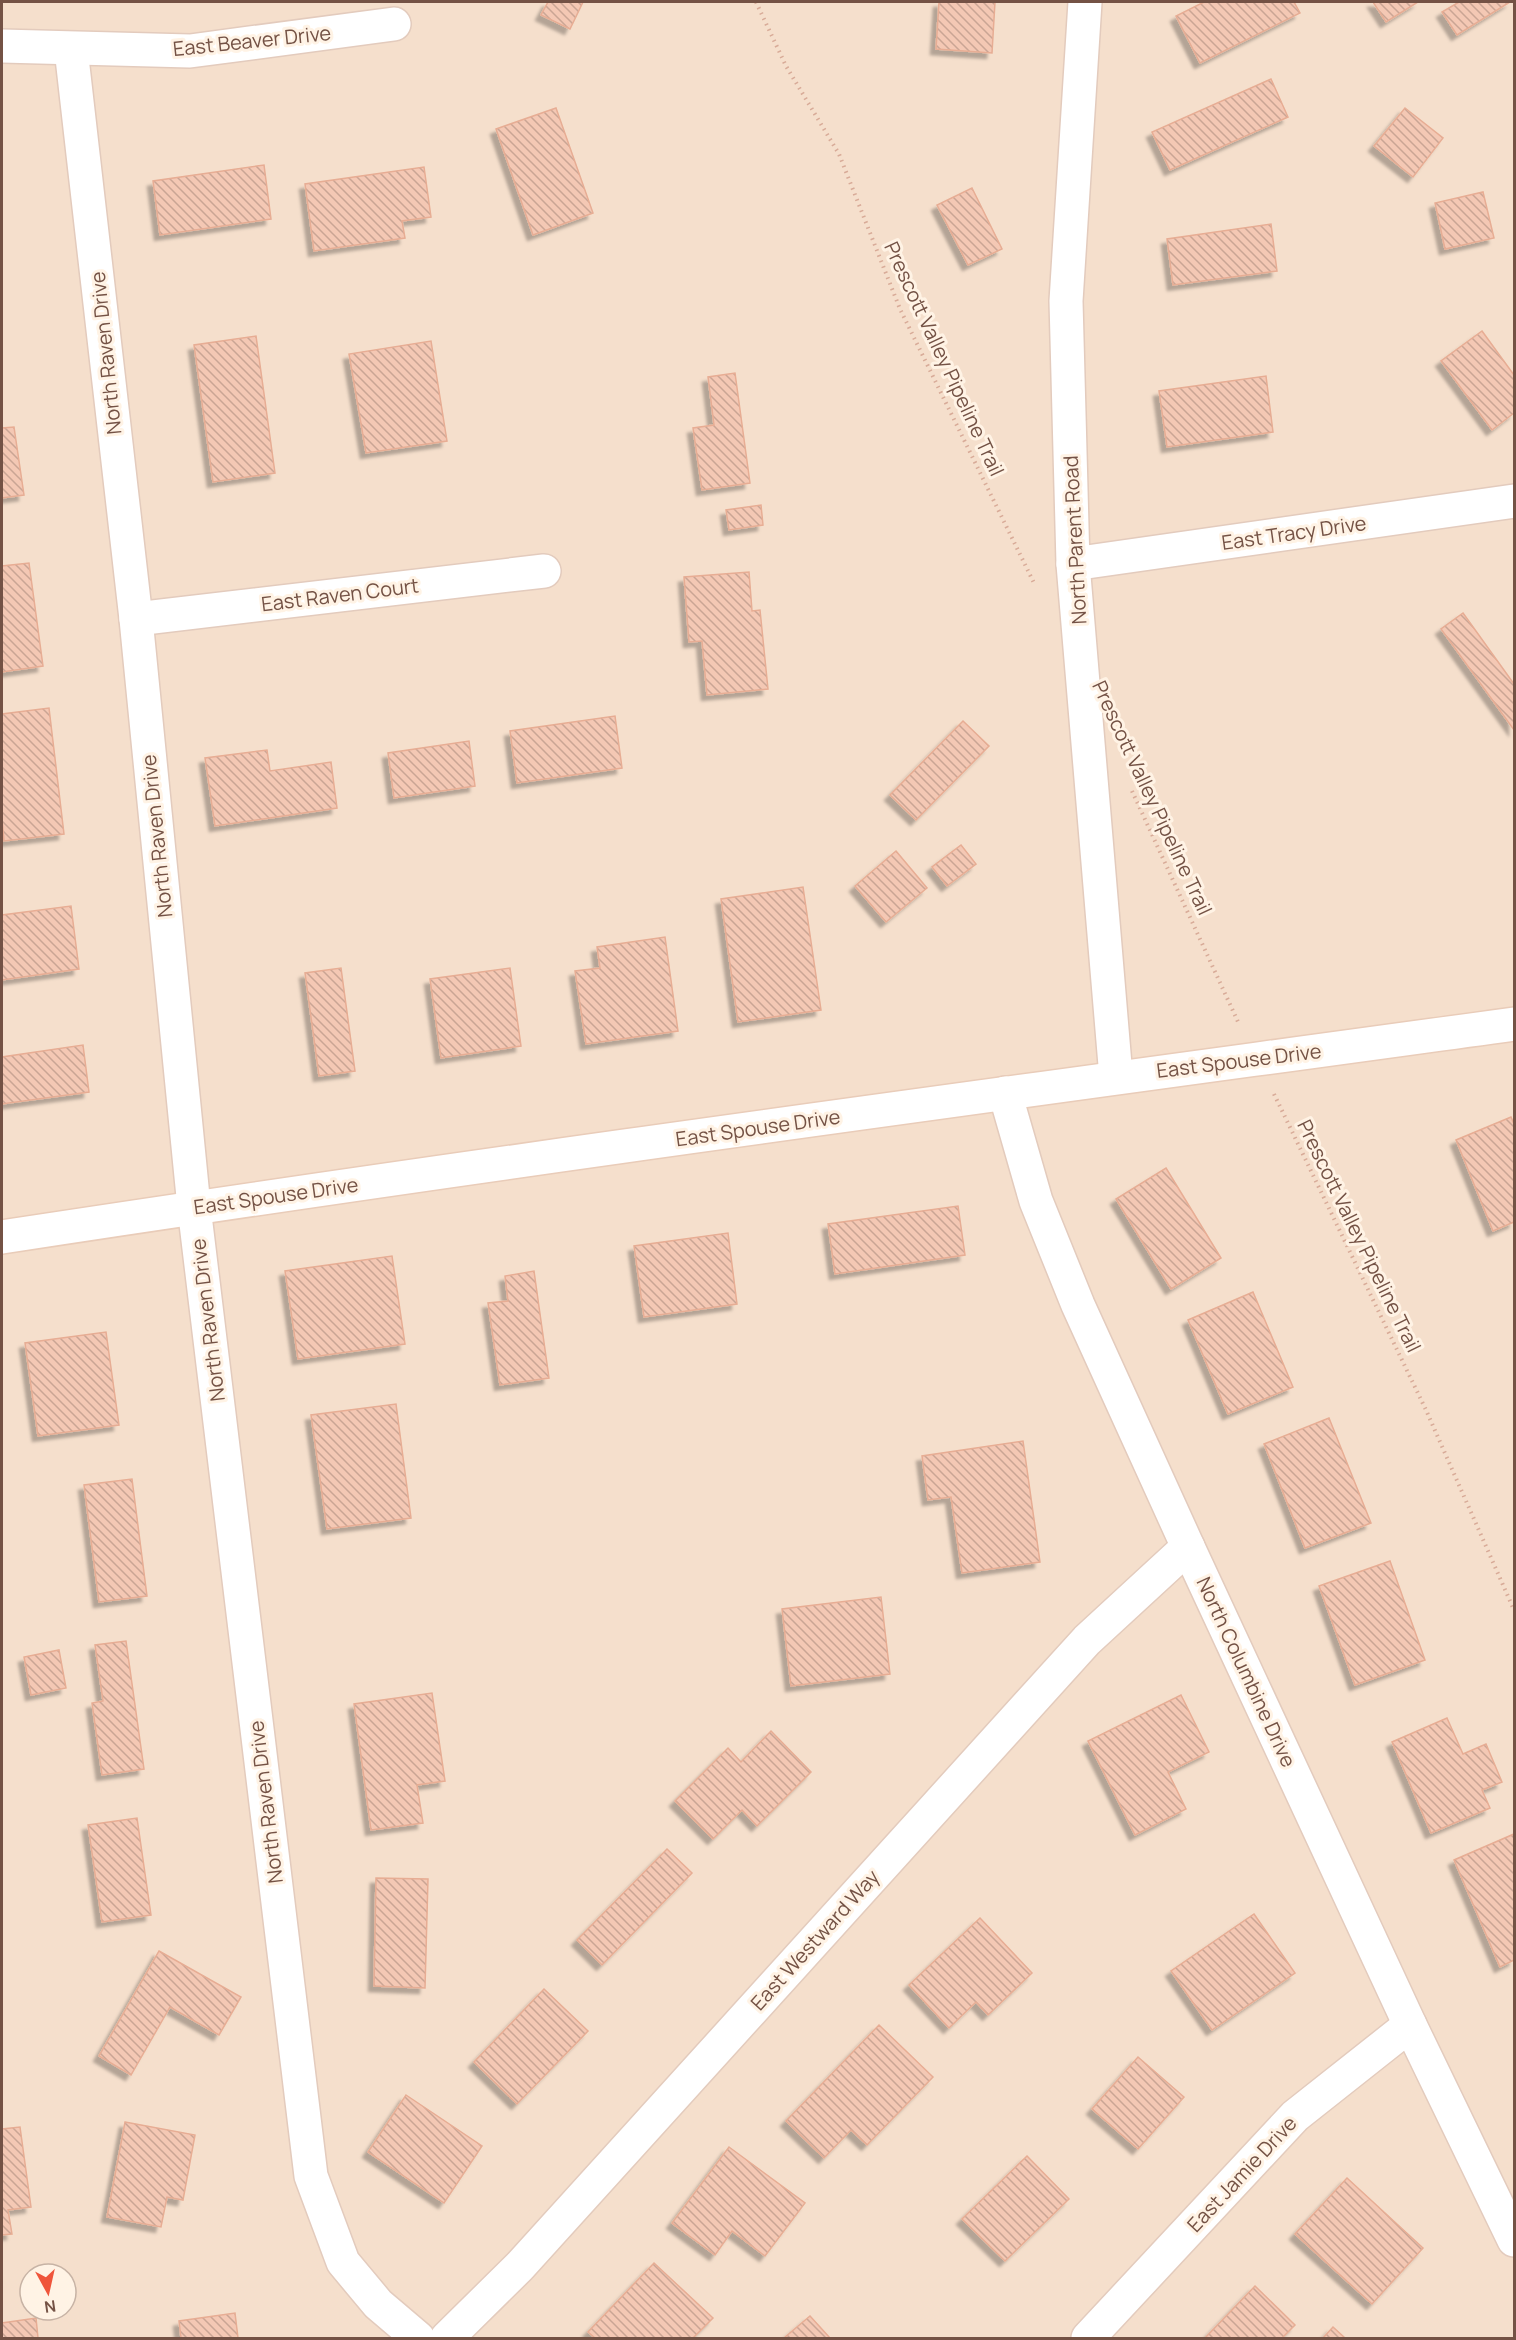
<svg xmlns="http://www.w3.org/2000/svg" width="1516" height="2340" viewBox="0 0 1516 2340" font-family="Manrope,sans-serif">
  <defs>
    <pattern id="building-back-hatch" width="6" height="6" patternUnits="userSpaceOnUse" patternTransform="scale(1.5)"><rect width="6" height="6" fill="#f4c8b4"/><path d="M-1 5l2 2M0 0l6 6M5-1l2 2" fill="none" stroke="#caa594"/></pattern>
    <filter id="shadow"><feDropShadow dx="-5.5" dy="5.5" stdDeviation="1.5" flood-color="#0004"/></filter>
  </defs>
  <rect width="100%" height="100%" fill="#fdeede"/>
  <path fill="#f5dfcc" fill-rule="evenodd" d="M 2,2 L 1514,2 L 1514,2338 L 2,2338 ZM 30,2274 L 66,2274 L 66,2310 L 30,2310 Z"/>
  <g fill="url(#building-back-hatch)" stroke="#e7ad94" stroke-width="1.5" filter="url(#shadow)">
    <polygon points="548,2 583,2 570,29 541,15"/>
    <polygon points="939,2 995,2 992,53 936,49"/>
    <polygon points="1204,2 1294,2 1300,13 1200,63 1176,16"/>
    <polygon points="1373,2 1418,2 1386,22"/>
    <polygon points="1459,2 1510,2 1457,35 1442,12"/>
    <polygon points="1271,79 1288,117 1170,170 1152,132"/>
    <polygon points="556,108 593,213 533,235 496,129"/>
    <polygon points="1405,108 1443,138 1413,177 1374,146"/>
    <polygon points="264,165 271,219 160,235 153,181"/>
    <polygon points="424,167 431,217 402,221 405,238 314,251 305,184"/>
    <polygon points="972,188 1002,249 968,265 937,205"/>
    <polygon points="1483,192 1494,238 1445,249 1435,203"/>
    <polygon points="1271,224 1277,271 1173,285 1167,239"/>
    <polygon points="1482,331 1514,375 1514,413 1492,430 1441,361"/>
    <polygon points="256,336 275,473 213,482 194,345"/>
    <polygon points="431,341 447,441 366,453 349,354"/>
    <polygon points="735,373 750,483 702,490 693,428 714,425 708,377"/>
    <polygon points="1266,376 1273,432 1167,447 1159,391"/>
    <polygon points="14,427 24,495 2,498 2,428"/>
    <polygon points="761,505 763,525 729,530 726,510"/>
    <polygon points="29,563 43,666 2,672 2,566"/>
    <polygon points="749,572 752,611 760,610 768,689 707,695 702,641 689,642 684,577"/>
    <polygon points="1463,613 1514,684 1514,730 1441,629"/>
    <polygon points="49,708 64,834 4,841 2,819 2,714"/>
    <polygon points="615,716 622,768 517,783 510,731"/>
    <polygon points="963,721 989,746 916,820 890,795"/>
    <polygon points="469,741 475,786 394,798 388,753"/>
    <polygon points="267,750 270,771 331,762 337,808 215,826 205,758"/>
    <polygon points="961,845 976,864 947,886 932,867"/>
    <polygon points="896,851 927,888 886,922 855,886"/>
    <polygon points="803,887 821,1010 738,1022 721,899"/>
    <polygon points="71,906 79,969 2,980 2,915"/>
    <polygon points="665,937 678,1031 586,1044 575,971 600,968 597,947"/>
    <polygon points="341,968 355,1071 319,1076 305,973"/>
    <polygon points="510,968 521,1046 441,1058 430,979"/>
    <polygon points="83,1045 89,1092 2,1104 2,1057"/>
    <polygon points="1511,1117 1514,1124 1514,1222 1493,1231 1456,1140"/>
    <polygon points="1166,1168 1221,1258 1171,1289 1116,1199"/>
    <polygon points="958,1206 965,1255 835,1274 828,1224"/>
    <polygon points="728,1233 737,1304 644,1317 634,1246"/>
    <polygon points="392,1256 405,1344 298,1359 285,1271"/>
    <polygon points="534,1271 549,1378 500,1385 488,1303 508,1301 505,1276"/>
    <polygon points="1253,1292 1293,1387 1228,1414 1188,1320"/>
    <polygon points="106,1332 119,1425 38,1436 25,1343"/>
    <polygon points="396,1404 411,1518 327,1529 311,1415"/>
    <polygon points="1329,1418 1371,1523 1305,1548 1264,1444"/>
    <polygon points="1023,1441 1040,1562 962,1573 951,1497 928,1500 922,1456"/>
    <polygon points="132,1479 147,1596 99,1602 84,1485"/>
    <polygon points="1390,1561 1425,1660 1355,1685 1319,1586"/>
    <polygon points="881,1597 890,1674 791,1686 782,1609"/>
    <polygon points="126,1641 144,1769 102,1775 92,1703 103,1701 95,1645"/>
    <polygon points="59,1650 66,1688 31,1695 24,1657"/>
    <polygon points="432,1693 445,1781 417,1785 423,1823 371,1830 354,1704"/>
    <polygon points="1181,1695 1209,1752 1168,1772 1186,1809 1135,1835 1088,1741"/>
    <polygon points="1447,1718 1463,1754 1486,1744 1502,1782 1482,1790 1490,1808 1431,1833 1392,1742"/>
    <polygon points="771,1731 811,1772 757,1826 742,1810 713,1839 675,1801 728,1748 741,1762"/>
    <polygon points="137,1818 151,1915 102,1922 88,1825"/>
    <polygon points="1514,1834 1514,1960 1500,1967 1454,1860"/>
    <polygon points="667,1849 692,1873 602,1965 577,1940"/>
    <polygon points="376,1878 428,1879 425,1988 374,1986"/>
    <polygon points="1254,1914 1295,1973 1212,2030 1171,1971"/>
    <polygon points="980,1918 1032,1973 988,2015 976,2002 949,2028 909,1985"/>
    <polygon points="159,1951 241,1997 219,2035 170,2007 131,2075 99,2056"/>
    <polygon points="544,1989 588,2031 517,2104 474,2062"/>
    <polygon points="879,2025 933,2077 867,2145 851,2130 824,2158 786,2121"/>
    <polygon points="1138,2057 1184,2097 1138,2149 1092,2109"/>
    <polygon points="406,2095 482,2146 444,2203 368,2152"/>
    <polygon points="125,2122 195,2135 183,2200 167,2197 161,2227 107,2217"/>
    <polygon points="20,2127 31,2207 8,2210 12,2234 2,2235 2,2129"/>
    <polygon points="729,2147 805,2203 765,2256 732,2231 715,2255 672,2223"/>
    <polygon points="1027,2156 1069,2199 1005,2261 962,2219"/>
    <polygon points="1347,2178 1423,2248 1372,2304 1295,2234"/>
    <polygon points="654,2263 713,2318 693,2338 595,2338 588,2332"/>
    <polygon points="1255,2286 1295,2325 1282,2338 1205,2338"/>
    <polygon points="235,2313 238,2338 181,2338 179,2321"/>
    <polygon points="810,2316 830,2338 784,2338"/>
    <polygon points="36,2318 38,2338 2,2338 2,2323"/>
    <polygon points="1333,2327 1345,2338 1323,2338"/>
  </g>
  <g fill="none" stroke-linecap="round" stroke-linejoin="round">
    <g stroke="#e3cbbd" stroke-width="36">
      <g id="street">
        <polyline points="1085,2 1066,301 1073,564 1116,1077"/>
        <polyline points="2,46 190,51 394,24"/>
        <polyline points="71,49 136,619 194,1207 311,2176 343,2262 378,2304 418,2338"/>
        <polyline points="1073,564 1514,501"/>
        <polyline points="136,619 544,571"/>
        <polyline points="1005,1093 1036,1201 1078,1305 1188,1547 1410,2025 1514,2240"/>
        <polyline points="447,2338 520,2266 1087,1640 1188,1547"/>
        <polyline points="1088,2338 1295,2116 1410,2025"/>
      </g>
    </g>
    <g stroke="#e9ccb9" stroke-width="36">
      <path id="secondary" d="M 2,1237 C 505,1160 1010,1093 1514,1024"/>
    </g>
    <g stroke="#d8ab98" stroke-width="4" stroke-dasharray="1.5 4.5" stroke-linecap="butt">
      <polyline points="756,2 786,66 839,154 900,309 1034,583"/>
      <polyline points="1132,791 1239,1024"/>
      <polyline points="1274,1094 1426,1410 1514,1610"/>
    </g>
    <use href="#street" stroke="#fff" stroke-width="33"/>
    <use href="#secondary" stroke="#fff" stroke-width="33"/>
  </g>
  <g text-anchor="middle" stroke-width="6" stroke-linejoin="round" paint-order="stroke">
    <g font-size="20" fill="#745245" stroke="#fff3e5">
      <text transform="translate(252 41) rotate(-6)" y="7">East Beaver Drive</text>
      <text transform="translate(106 353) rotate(-96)" y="7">North Raven Drive</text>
      <text transform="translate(944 359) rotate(65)" y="7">Prescott Valley Pipeline Trail</text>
      <text transform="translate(1294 533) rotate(-8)" y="7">East Tracy Drive</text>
      <text transform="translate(1075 540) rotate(-93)" y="7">North Parent Road</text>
      <text transform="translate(340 595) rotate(-7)" y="7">East Raven Court</text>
      <text transform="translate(1152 798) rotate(65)" y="7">Prescott Valley Pipeline Trail</text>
      <text transform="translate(157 836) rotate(-96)" y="7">North Raven Drive</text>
      <text transform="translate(1239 1061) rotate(-7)" y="7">East Spouse Drive</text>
      <text transform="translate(758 1128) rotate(-8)" y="7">East Spouse Drive</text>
      <text transform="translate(276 1196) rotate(-8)" y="7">East Spouse Drive</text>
      <text transform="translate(1359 1236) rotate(64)" y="7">Prescott Valley Pipeline Trail</text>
      <text transform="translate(208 1320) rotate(-97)" y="7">North Raven Drive</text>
      <text transform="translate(1246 1672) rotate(65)" y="7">North Columbine Drive</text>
      <text transform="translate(266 1802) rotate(-97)" y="7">North Raven Drive</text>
      <text transform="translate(815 1940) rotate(-48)" y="7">East Westward Way</text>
      <text transform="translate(1242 2174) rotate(-47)" y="7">East Jamie Drive</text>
    </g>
  </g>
  <rect width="1516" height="2340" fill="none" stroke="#745245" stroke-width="6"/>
  <g transform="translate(48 2292) rotate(172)"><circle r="28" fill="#fff3e5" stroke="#c7b3a5" stroke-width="1.5"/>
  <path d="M0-4.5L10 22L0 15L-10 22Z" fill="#ef553b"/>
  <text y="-9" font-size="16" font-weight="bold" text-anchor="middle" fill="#745245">N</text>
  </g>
</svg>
